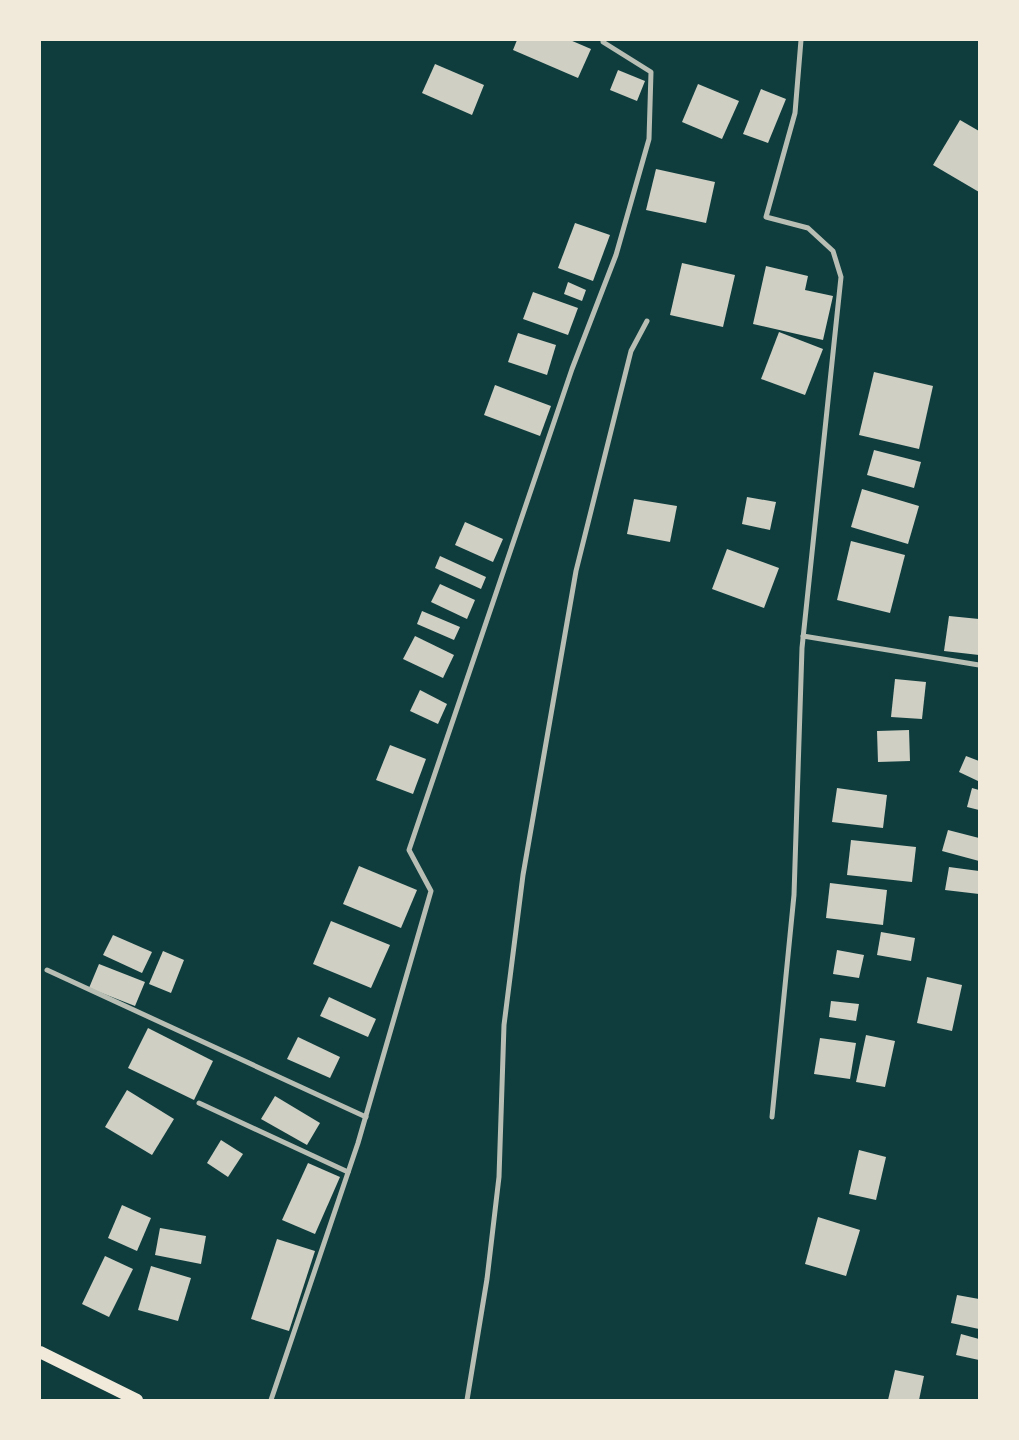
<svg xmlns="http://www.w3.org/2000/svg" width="1019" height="1440" viewBox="0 0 1019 1440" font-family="'Public Sans',sans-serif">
  <rect width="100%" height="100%" fill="#0f3d3e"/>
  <g fill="#cfcfc3">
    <polygon points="517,40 570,40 591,49 578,78 513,50"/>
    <polygon points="435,64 484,85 472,115 422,93"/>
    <polygon points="618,70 645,81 637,101 610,90"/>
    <polygon points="698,84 739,101 722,139 682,122"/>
    <polygon points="761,89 786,99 768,143 743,134"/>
    <polygon points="960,120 979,131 979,192 933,165"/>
    <polygon points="656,169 715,182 706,223 646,210"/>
    <polygon points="575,223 610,235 593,281 558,268"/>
    <polygon points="682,263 735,275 723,327 670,315"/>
    <polygon points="766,266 808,276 805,290 833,296 823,340 753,324"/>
    <polygon points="568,282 586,290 582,301 564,294"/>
    <polygon points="533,292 578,308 568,335 523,319"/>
    <polygon points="779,332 823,349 805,395 761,379"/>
    <polygon points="518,333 556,345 547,375 508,362"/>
    <polygon points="874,372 933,386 919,449 859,435"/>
    <polygon points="495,385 551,406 540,436 484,415"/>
    <polygon points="874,450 921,462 914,488 867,475"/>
    <polygon points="862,489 919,506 908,544 851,527"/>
    <polygon points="747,497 776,502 770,530 742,524"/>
    <polygon points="634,499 677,506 670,542 627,534"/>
    <polygon points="465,522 503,539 493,562 455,545"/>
    <polygon points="851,541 905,555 890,613 837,600"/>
    <polygon points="727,549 779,568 764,608 712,589"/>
    <polygon points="440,556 486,577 481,589 435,568"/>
    <polygon points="440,584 475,600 467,619 431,602"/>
    <polygon points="422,611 460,627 454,640 417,624"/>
    <polygon points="949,616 979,619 979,655 944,651"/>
    <polygon points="415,636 454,655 443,678 403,659"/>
    <polygon points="895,679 926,682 922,719 891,717"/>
    <polygon points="420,690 447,704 438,724 410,711"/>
    <polygon points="909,730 910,761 878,762 877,731"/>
    <polygon points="390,745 426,759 413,794 376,780"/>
    <polygon points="966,756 979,761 978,781 959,772"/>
    <polygon points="837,788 887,795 883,828 832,822"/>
    <polygon points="972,788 979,790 979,810 967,807"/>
    <polygon points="948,830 979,838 979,861 942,851"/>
    <polygon points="851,840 916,847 912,882 847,875"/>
    <polygon points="359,866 417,890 401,928 343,904"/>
    <polygon points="949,867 979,871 979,894 945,890"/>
    <polygon points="830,883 887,890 883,925 826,918"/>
    <polygon points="331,921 390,945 371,988 313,964"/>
    <polygon points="881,932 915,938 911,961 877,955"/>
    <polygon points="113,935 152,952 142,973 103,955"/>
    <polygon points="837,950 864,955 859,978 833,974"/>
    <polygon points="163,951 184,960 171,993 149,984"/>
    <polygon points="99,964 145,982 135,1006 89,988"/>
    <polygon points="927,977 962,985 952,1031 917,1023"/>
    <polygon points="329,997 376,1019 368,1037 320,1016"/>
    <polygon points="831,1001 859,1004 856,1021 829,1017"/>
    <polygon points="148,1028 213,1061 194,1100 128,1068"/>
    <polygon points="866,1035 895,1041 885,1087 856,1082"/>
    <polygon points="298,1037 340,1057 330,1078 287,1059"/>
    <polygon points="820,1038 856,1043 850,1079 814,1074"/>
    <polygon points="127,1090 174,1119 152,1155 105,1127"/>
    <polygon points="275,1096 320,1123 307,1145 261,1119"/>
    <polygon points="221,1140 243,1154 228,1177 207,1163"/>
    <polygon points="859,1150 886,1157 876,1200 849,1194"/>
    <polygon points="308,1163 340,1177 315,1234 282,1220"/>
    <polygon points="122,1205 151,1218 137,1251 108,1238"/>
    <polygon points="818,1217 860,1230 846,1276 805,1264"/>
    <polygon points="160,1228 206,1236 201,1264 155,1255"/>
    <polygon points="277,1239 315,1251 289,1331 251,1319"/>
    <polygon points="105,1256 133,1269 109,1317 82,1304"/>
    <polygon points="151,1266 191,1278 178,1321 138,1310"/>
    <polygon points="957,1295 979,1299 979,1329 951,1323"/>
    <polygon points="961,1334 979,1339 979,1360 956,1355"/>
    <polygon points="895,1370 924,1376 919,1400 888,1400"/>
  </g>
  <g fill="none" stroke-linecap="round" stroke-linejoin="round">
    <g stroke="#b8beb3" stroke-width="5">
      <polyline points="803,636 979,665"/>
      <polyline points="47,970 366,1117"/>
      <polyline points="199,1103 348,1172"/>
      <polyline points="772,1117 794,895 802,648 841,277 833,251 808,228 766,217 795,113 801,40"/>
      <polyline points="271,1400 358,1143 431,891 409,850 572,369 616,255 649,139 651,72 603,42 603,40"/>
      <polyline points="467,1400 487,1279 499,1177 504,1025 523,875 576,571 631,351 647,321"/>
    </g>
    <polyline stroke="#f1e9da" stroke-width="12" points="40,1352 137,1400"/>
  </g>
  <rect width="1019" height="1440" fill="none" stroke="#f1e9da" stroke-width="82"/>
</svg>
